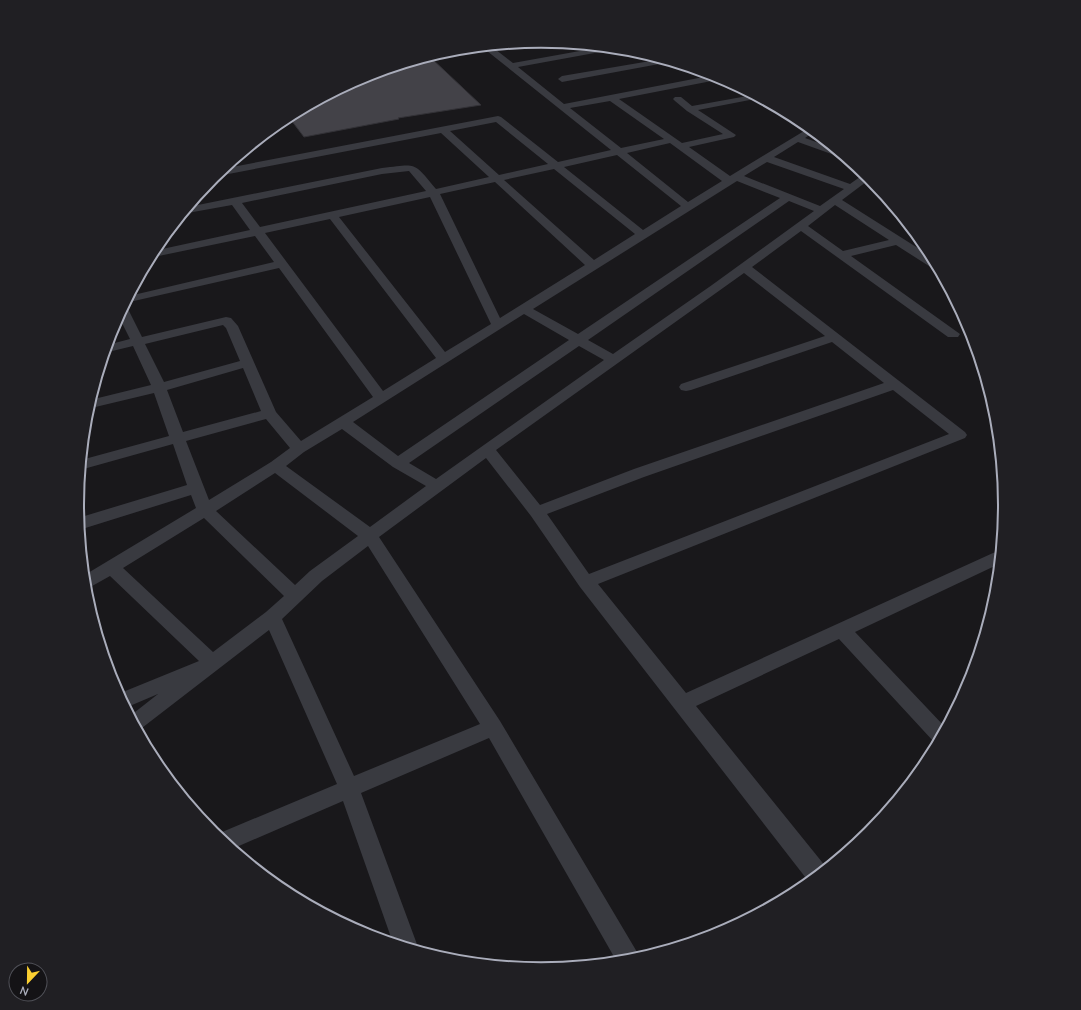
<svg xmlns="http://www.w3.org/2000/svg" width="1081" height="1010" viewBox="0 0 1081 1010" font-family="'Nunito Sans',sans-serif">
  <rect width="100%" height="100%" fill="#19181b"/>
  <polygon fill="#434248" stroke="#333237" points="429,56 481,105 398,118 399,119 304,137 288,116 363,76"/>
  <g fill="none" stroke-linecap="round" stroke-linejoin="round">
    <g fill="#393a40" fill-rule="evenodd">
      <polygon points="541,41 544,44 540,46 532,42"/>
      <path d="M 491,46 L 513,63 L 602,47 L 615,48 L 611,50 L 518,67 L 564,104 L 714,75 L 722,79 L 619,99 L 682,143 L 723,134 L 687,111 L 675,101 L 673,99 L 675,97 L 681,97 L 692,106 L 753,95 L 760,98 L 698,110 L 736,135 L 734,137 L 689,147 L 730,176 L 809,128 L 814,132 L 805,138 L 833,148 L 844,156 L 837,156 L 798,142 L 774,157 L 850,184 L 864,174 L 870,179 L 842,200 L 932,257 L 938,268 L 932,268 L 896,245 L 851,256 L 960,334 L 958,337 L 948,337 L 801,231 L 752,267 L 965,432 L 967,435 L 965,438 L 598,584 L 686,693 L 993,553 L 1000,551 L 999,564 L 855,632 L 945,727 L 937,743 L 934,742 L 839,639 L 696,706 L 826,867 L 809,882 L 580,587 L 531,516 L 486,458 L 379,537 L 500,721 L 637,952 L 640,957 L 617,962 L 489,738 L 361,793 L 418,947 L 417,950 L 393,943 L 343,801 L 232,849 L 215,835 L 337,784 L 269,630 L 138,731 L 130,716 L 158,694 L 125,708 L 118,694 L 199,661 L 110,576 L 85,590 L 83,576 L 196,508 L 191,495 L 79,530 L 78,518 L 187,485 L 173,444 L 80,470 L 81,460 L 169,436 L 154,393 L 87,409 L 90,400 L 151,385 L 133,346 L 104,353 L 107,345 L 130,339 L 118,315 L 123,306 L 128,309 L 142,337 L 226,317 L 231,318 L 238,326 L 276,412 L 301,441 L 373,397 L 279,268 L 125,303 L 129,296 L 274,262 L 255,236 L 149,258 L 153,251 L 250,230 L 232,205 L 182,214 L 188,207 L 382,168 C 417,164 413,161 436,189 L 489,177 L 441,133 L 218,176 L 214,175 L 222,169 L 498,116 L 501,117 L 558,162 L 611,150 L 482,47 ZM 610,101 L 664,139 L 621,148 L 570,108 ZM 496,122 L 548,164 L 499,175 L 450,131 ZM 670,143 L 722,181 L 688,202 L 627,153 ZM 617,155 L 681,206 L 643,230 L 564,167 ZM 767,162 L 844,189 L 820,206 L 744,176 ZM 554,169 L 635,234 L 594,260 L 504,180 ZM 409,171 L 426,191 L 260,227 L 242,203 L 382,174 ZM 737,181 L 780,198 L 578,334 L 533,309 ZM 495,182 L 585,265 L 500,318 L 440,194 ZM 430,197 L 491,324 L 445,352 L 339,217 ZM 789,201 L 814,211 L 712,285 L 613,354 L 588,340 ZM 835,205 L 889,240 L 843,251 L 808,226 ZM 330,219 L 436,358 L 383,391 L 265,233 ZM 744,273 L 825,336 L 681,384 L 679,387 L 681,390 L 686,391 L 691,390 L 832,342 L 884,383 L 634,469 L 540,505 L 496,450 ZM 524,314 L 569,340 L 398,456 L 353,422 ZM 223,325 L 226,328 L 240,361 L 164,382 L 145,344 ZM 579,346 L 604,360 L 436,479 L 409,463 ZM 243,368 L 261,411 L 183,432 L 167,390 ZM 893,390 L 949,434 L 589,574 L 547,514 L 644,477 ZM 266,419 L 290,448 L 271,462 L 209,500 L 186,441 ZM 342,429 L 393,467 L 426,486 L 370,527 L 286,466 L 304,452 ZM 275,473 L 358,536 L 310,571 L 295,585 L 216,511 ZM 204,518 L 284,596 L 266,612 L 213,652 L 123,568 ZM 368,546 L 480,724 L 354,776 L 282,619 L 322,581 Z"/>
      <polygon points="662,59 670,62 562,82 558,79 562,76"/>
    </g>
  </g>
  <path d="M0 0H1081V1010H0ZM84 505a457 457 0 1 1 914 0a457 457 0 1 1-914 0Z" fill="#201f23" fill-rule="evenodd"/>
  <path fill="none" stroke="#aaadbb" stroke-width="2" d="M84 505a457 457 0 1 1 914 0a457 457 0 1 1-914 0Z"/>
  <g transform="translate(28 982) rotate(202)"><circle r="19" fill="#141316" stroke="#505158"/>
  <path d="M0-3L7 15L0 10L-7 15Z" fill="#facf31"/>
  <text y="-6" font-size="11" font-weight="bold" text-anchor="middle" fill="#aaadbb">N</text>
  </g>
</svg>
